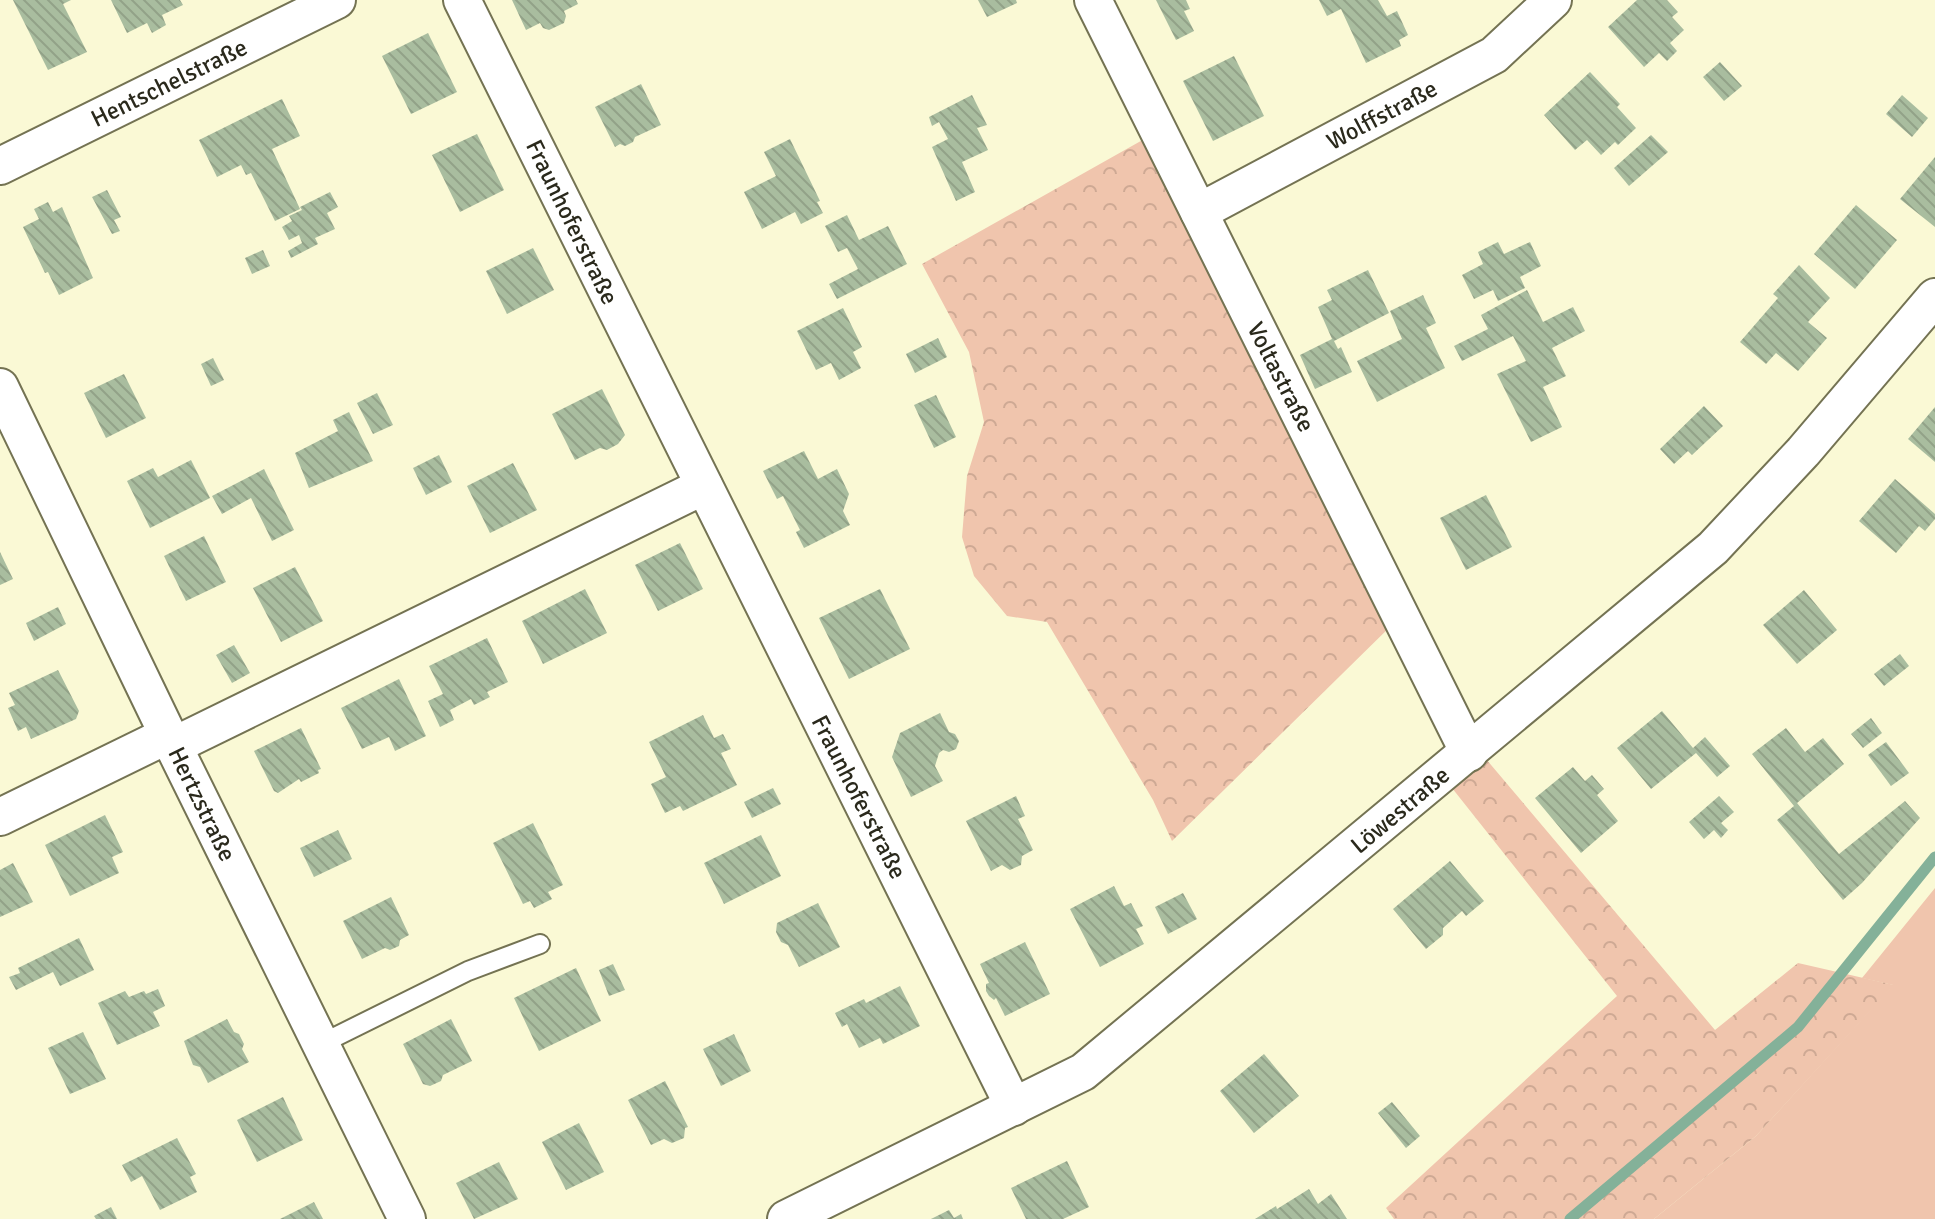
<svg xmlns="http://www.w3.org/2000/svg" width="1935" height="1219" viewBox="0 0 1935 1219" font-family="Signika,sans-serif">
  <defs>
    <pattern id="forest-crowns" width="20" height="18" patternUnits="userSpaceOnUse" patternTransform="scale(2)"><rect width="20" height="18" fill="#f0c5ad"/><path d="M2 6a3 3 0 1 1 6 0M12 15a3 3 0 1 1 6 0" fill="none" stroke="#cea994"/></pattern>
    <pattern id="building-back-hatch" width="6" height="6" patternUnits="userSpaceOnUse" patternTransform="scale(2)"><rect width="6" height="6" fill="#a9bd9f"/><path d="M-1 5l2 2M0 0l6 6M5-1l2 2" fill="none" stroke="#92a288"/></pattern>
  </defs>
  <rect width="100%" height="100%" fill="#faf9d5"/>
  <polygon fill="#f0c5ad" points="1935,888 1935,1219 1654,1219 1756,1136 1893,985 1862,978"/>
  <g fill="url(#forest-crowns)">
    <polygon points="1155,133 1397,620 1172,841 1153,800 1047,622 1007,616 974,576 962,537 967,476 984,422 969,352 922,264"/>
    <polygon points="1486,759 1715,1030 1798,963 1894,985 1756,1136 1654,1219 1394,1219 1386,1208 1617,996 1452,788"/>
  </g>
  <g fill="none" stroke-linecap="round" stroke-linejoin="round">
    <polyline stroke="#84b199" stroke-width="11" points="1570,1219 1798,1027 1935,857"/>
  </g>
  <g fill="url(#building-back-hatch)">
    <polygon points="13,0 71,0 63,4 87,52 48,70"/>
    <polygon points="111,0 180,0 183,5 162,15 166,25 152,33 147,23 127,33"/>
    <polygon points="512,0 576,0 578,4 564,11 566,16 564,23 549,30 543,28 540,23 526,30"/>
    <polygon points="978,0 1016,0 1017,3 987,17"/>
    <polygon points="1156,0 1186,0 1190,9 1184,11 1194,31 1176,40"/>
    <polygon points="1319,0 1378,0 1387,16 1397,11 1408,35 1399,40 1401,46 1366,63 1341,9 1327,16"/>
    <polygon points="1637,0 1667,0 1678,12 1672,17 1684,30 1670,43 1677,51 1667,61 1659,53 1644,67 1608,27"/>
    <polygon points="428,33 457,92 411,114 382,56"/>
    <polygon points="1234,56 1264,116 1213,141 1183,81"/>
    <polygon points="1720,62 1742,86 1724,101 1703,77"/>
    <polygon points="1590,72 1620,104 1617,107 1636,128 1618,145 1615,142 1601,155 1587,140 1575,150 1544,115"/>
    <polygon points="641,84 661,125 635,137 633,142 625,146 620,144 615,147 595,107"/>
    <polygon points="972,95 987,125 977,128 988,150 962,162 975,192 956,201 932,147 948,139 939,122 932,126 929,117"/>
    <polygon points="1902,95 1928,118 1912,137 1886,114"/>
    <polygon points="282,99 300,136 272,149 300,209 275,221 251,173 246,175 241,165 217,177 199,140"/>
    <polygon points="477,134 504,190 460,212 432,155"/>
    <polygon points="1651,135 1668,152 1629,186 1614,168"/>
    <polygon points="790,139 820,201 817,202 823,213 801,224 795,212 762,229 744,192 776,176 764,152"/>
    <polygon points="1935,157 1935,227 1900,199"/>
    <polygon points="107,190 121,217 114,220 120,231 112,234 92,197"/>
    <polygon points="330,192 338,207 327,213 335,229 315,238 318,244 291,258 288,251 302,243 299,235 289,240 282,227 292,221 289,216 302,210 300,207"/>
    <polygon points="48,202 53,212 62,207 93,278 59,295 48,272 45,273 23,227 39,219 34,209"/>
    <polygon points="1856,205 1897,240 1855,289 1814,254"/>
    <polygon points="847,215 859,240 888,226 907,264 837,299 829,284 858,269 847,248 838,252 825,226"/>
    <polygon points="1498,242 1504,254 1530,242 1541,266 1520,277 1525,288 1498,301 1493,290 1474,299 1462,275 1483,264 1478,252"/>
    <polygon points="533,248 554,290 507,314 486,271"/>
    <polygon points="263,250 270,266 252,274 245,258"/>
    <polygon points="1799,265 1830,298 1808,322 1827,338 1798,371 1776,353 1766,364 1740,342 1778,298 1773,294"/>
    <polygon points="1368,270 1389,313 1334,341 1338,349 1341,347 1352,372 1315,389 1300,355 1332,339 1318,307 1332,300 1327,290"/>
    <polygon points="1527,290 1543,322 1573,307 1585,331 1552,348 1566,376 1543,387 1562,427 1531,442 1497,374 1526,361 1513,336 1462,361 1454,346 1488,329 1481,315"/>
    <polygon points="1423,295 1436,323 1426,328 1445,368 1377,402 1357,361 1402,339 1390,311"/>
    <polygon points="843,308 862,347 853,352 861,368 839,380 831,363 816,370 797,331"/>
    <polygon points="938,338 947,357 915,373 906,354"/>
    <polygon points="213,358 224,380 211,386 201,364"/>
    <polygon points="124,374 146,418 106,438 84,393"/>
    <polygon points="602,389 625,435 618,444 607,450 600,448 575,460 552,414"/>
    <polygon points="377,393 393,425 373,434 357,403"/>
    <polygon points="936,395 956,437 934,448 914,405"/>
    <polygon points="1704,406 1723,426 1692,455 1688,451 1674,464 1660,449"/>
    <polygon points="1935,407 1935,462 1908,439"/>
    <polygon points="349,412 373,461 309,488 295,453 338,431 333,420"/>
    <polygon points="804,451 818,479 837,469 849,494 843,511 850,525 804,548 796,532 800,530 783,496 777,499 763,471"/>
    <polygon points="439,455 452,482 426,495 413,468"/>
    <polygon points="191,460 210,498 150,528 127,481 153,468 158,477"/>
    <polygon points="513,463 537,510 490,533 467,486"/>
    <polygon points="264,469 294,530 272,541 251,498 222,514 212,496"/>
    <polygon points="1895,479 1935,514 1935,519 1925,531 1919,526 1896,553 1859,521"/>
    <polygon points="1486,495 1512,547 1466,570 1440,518"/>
    <polygon points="204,536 226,582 186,601 164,556"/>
    <polygon points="680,543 703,589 658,611 635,565"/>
    <polygon points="0,552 13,579 0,585"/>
    <polygon points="295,567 323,621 281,642 253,588"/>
    <polygon points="585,589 607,633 543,664 522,621"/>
    <polygon points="880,589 910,649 849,679 819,618"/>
    <polygon points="1804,590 1837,630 1797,664 1763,625"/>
    <polygon points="58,607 66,624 34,641 26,623"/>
    <polygon points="487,638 508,682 487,692 490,697 474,705 471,699 450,710 454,720 440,727 428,701 443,694 429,666"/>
    <polygon points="234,645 250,673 232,683 216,655"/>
    <polygon points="1900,654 1909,666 1884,686 1874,674"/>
    <polygon points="58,670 79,711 76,719 31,739 26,727 18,731 8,708 15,705 9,693"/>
    <polygon points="399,679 426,736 395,751 389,737 362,749 341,708"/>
    <polygon points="1662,711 1693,748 1705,737 1730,766 1717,777 1696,753 1651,789 1617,748"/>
    <polygon points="940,713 949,732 955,734 959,741 956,749 949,752 943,750 939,753 935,766 943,781 911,797 892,757 900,733"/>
    <polygon points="703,715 714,738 723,734 731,749 721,753 737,785 683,811 680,806 665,813 651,784 666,777 649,742"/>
    <polygon points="1871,718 1882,733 1863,748 1851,734"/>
    <polygon points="301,728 321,769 318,770 319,773 301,782 299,779 278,793 274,791 254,751"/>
    <polygon points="1786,728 1805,752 1823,738 1844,764 1797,803 1839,854 1905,801 1920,818 1862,883 1843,900 1777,820 1794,806 1752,754"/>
    <polygon points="1886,742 1909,773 1891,786 1868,755"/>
    <polygon points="1573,767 1585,781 1592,775 1604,789 1597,795 1618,821 1581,853 1535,798"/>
    <polygon points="773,788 781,804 752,818 744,802"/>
    <polygon points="1016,796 1025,816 1018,819 1033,850 1022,856 1021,865 1010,870 1002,865 991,871 966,821"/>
    <polygon points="1719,796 1734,812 1721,823 1728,830 1721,838 1714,830 1704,839 1689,822"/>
    <polygon points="105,815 123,852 112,857 119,873 70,896 45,845"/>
    <polygon points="533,823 563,885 548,892 552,899 534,908 530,901 523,904 493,843"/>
    <polygon points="338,830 352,859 314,877 300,848"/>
    <polygon points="761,835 781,876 724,904 704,863"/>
    <polygon points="1450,861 1484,901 1466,916 1462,911 1443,928 1443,935 1426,949 1393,909"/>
    <polygon points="13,863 33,902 0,917 0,870"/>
    <polygon points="1114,886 1124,906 1131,903 1143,926 1136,929 1144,944 1100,967 1070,909"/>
    <polygon points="1183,893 1197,919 1168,934 1155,907"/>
    <polygon points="391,897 409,935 400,940 399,946 390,950 385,948 362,959 343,921"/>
    <polygon points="818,903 840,947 799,967 788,945 781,942 776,932 777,923"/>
    <polygon points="79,938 94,970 60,986 53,972 16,990 9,977 20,973 18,968"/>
    <polygon points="1025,942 1050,994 1005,1016 996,998 994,1000 989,996 986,991 986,984 989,983 980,964"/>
    <polygon points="613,964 625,990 609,996 599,970"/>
    <polygon points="576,968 601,1021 539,1051 514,998"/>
    <polygon points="900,986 920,1026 883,1044 880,1038 859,1048 847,1024 842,1027 835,1013 864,999 866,1003"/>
    <polygon points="158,989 165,1006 153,1012 160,1026 117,1045 98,1003 125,991 129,997 144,991 146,994"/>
    <polygon points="227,1019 234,1032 239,1034 244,1044 242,1049 249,1062 208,1083 200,1067 193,1065 184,1041"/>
    <polygon points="451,1019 472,1061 443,1075 441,1081 430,1086 423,1084 403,1044"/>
    <polygon points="83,1032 106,1079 70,1094 48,1048"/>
    <polygon points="734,1034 751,1071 721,1086 703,1049"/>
    <polygon points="1264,1054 1299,1096 1254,1133 1220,1091"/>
    <polygon points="665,1081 688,1127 685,1128 684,1138 672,1143 664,1139 651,1145 628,1100"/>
    <polygon points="283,1097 303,1140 257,1162 237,1120"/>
    <polygon points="1392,1102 1420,1136 1406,1148 1378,1113"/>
    <polygon points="579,1123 604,1172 566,1190 542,1142"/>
    <polygon points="177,1138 196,1174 190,1177 197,1192 160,1210 142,1176 131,1182 122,1165"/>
    <polygon points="1067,1161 1089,1207 1063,1219 1026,1219 1011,1188"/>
    <polygon points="499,1162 518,1199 474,1219 456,1183"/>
    <polygon points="1309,1189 1318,1204 1331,1194 1347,1219 1255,1219 1276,1206 1277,1209"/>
    <polygon points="314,1202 323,1219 280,1219"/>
    <polygon points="111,1207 117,1219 96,1219 94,1216"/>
    <polygon points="949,1210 954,1218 961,1214 963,1219 931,1219"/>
  </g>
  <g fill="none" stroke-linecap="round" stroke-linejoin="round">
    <g stroke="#747353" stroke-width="22">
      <polyline id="service" points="321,1044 468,971 540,944"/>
    </g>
    <g stroke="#747353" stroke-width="40">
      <g id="minor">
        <polyline points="462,0 1014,1107"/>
        <polyline points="1093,0 1469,753"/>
        <polyline points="0,166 337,0"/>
        <polyline points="1199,212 1494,55 1553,0"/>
        <polyline points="0,387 168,735 407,1219"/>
        <polyline points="173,746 704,486"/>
        <polyline points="0,817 168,735"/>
        <polyline points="786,1219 1083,1072 1713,548 1803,452 1935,297"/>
      </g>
    </g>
    <use href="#service" stroke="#fff" stroke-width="18"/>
    <use href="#minor" stroke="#fff" stroke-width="36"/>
  </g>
  <g text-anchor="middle" stroke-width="7" stroke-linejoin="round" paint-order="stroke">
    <g font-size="24" fill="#2a291c" stroke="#fff">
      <text transform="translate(169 83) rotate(-26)" y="8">Hentschelstraße</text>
      <text transform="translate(1382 115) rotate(-28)" y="8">Wolffstraße</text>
      <text transform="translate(572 222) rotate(64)" y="8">Fraunhoferstraße</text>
      <text transform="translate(1281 377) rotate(63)" y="8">Voltastraße</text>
      <text transform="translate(859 797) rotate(63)" y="8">Fraunhoferstraße</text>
      <text transform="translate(202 804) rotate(64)" y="8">Hertzstraße</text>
      <text transform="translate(1400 810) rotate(-40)" y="8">Löwestraße</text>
    </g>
  </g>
</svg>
